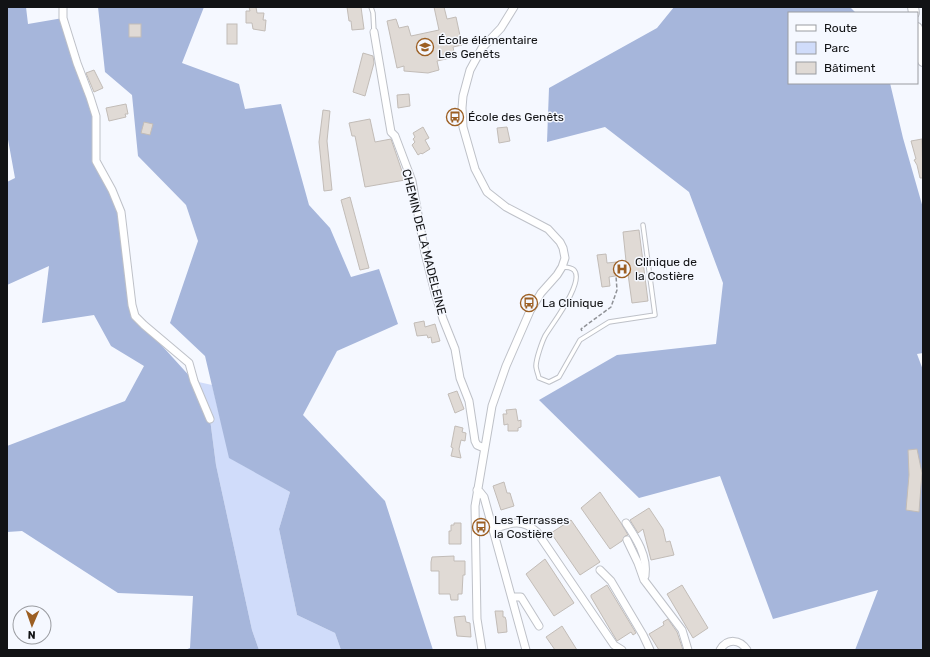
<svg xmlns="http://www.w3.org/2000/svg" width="930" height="657" viewBox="0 0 930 657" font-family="Rubik,sans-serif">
  <rect width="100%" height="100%" fill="#f5f8ff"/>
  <polygon fill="#d0dcfa" points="194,381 212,385 230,458 290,492 279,529 297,615 335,633 341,650 259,650 252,630 216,465 210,419"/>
  <g fill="#a6b6db">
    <polygon points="7,7 26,7 28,24 63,18 96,116 96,161 121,212 135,316 194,381 210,419 216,465 252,630 259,650 185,650 190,648 193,596 118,593 22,531 7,532 7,446 125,401 144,366 111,346 94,315 42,323 49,266 7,285 7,182 15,178 7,134"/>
    <polygon points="98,7 204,7 182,63 239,84 245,109 281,104 309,205 330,228 351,277 379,269 398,324 337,351 303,415 385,501 433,650 341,650 335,633 297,615 279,529 290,492 229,458 205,356 170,323 198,241 186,205 138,156 132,95 105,72"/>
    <polygon points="674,7 850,7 856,13 789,13 789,83 890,83 903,138 923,208 923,353 917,354 923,370 923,650 855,650 878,590 773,619 720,476 639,498 539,400 617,355 716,344 723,283 689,192 605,127 547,142 549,88 657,28"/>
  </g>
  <g fill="#e0dad5" stroke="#c2bcb7">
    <polygon points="249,7 256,7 257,13 264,13 263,20 266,20 265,31 253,29 252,23 246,23 246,11 250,11"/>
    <polygon points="347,7 361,7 364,29 352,30 351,21 349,21"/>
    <polygon points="434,7 444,7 447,19 456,17 462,45 453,47 455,57 437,61 439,70 428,73 404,71 404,66 397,68 387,21 396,19 399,28 408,26 411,36 439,30"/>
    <rect x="129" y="24" width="12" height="13"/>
    <rect x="227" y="24" width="10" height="20"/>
    <polygon points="363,53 373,56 374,63 365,96 353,92"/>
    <polygon points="94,70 103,88 94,92 86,73"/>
    <polygon points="409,94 410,106 398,108 397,95"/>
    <polygon points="126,104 128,114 125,114 126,117 109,121 106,108"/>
    <polygon points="323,110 330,111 327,141 332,190 324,191 319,142"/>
    <polygon points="370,119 375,142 391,139 405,180 365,187 355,136 352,136 349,123"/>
    <polygon points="144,122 153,124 150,135 141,133"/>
    <polygon points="423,127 429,138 425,140 430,149 422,154 421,153 418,155 412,145 415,142 413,139 415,137 413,133"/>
    <polygon points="507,127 510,141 499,143 497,128"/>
    <polygon points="922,139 923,178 920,178 917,165 914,160 916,159 911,141"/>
    <polygon points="350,197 369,268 360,270 341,200"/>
    <polygon points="639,230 648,301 632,303 628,274 609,277 610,286 602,287 597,255 606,254 607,263 626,261 623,232"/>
    <polygon points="424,321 425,327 435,324 440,341 432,343 431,337 428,338 427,335 417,336 414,323"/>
    <polygon points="457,391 464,409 455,413 448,394"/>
    <polygon points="516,409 518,421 521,420 521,427 518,428 518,431 508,431 508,424 504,425 503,414 507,414 506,410"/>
    <polygon points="455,426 463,428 462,432 466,433 465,441 461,440 459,449 461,458 451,456 453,448 451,447"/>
    <polygon points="917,449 922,473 919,512 906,510 909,475 908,450"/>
    <polygon points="504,482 507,493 510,493 514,506 501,510 493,486"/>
    <polygon points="600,492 621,523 628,535 625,536 622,541 610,549 581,508"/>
    <polygon points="649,508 663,529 666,542 670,541 674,555 651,560 643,529 638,533 630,520"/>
    <polygon points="571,520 600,562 580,575 551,533"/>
    <polygon points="454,523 461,523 461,544 449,544 449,531 451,531 451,525 454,525"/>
    <polygon points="454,556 454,561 465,561 465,575 463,575 462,594 458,594 458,600 451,600 450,594 439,594 439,571 431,571 431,562 432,557"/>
    <polygon points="545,559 574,603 554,616 526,574"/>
    <polygon points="607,585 636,633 633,635 631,632 617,641 591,597 591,595"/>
    <polygon points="682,585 708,628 693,638 667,594"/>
    <polygon points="495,611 503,611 503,617 505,617 506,620 507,632 498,633"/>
    <polygon points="465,616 466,622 470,623 471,637 457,636 454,617"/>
    <polygon points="668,619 677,632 683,650 659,650 649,634 664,625 663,622"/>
    <polygon points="562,626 577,650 555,650 546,637"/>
  </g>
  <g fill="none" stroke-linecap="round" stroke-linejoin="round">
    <g stroke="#bec1c8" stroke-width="5.5">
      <g id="lane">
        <polyline points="371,7 373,13 374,32"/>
        <path d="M 562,267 C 566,267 571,267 574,270 C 585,282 552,324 545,336 C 542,342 536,359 536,366 C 536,369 538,374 539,378 L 549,382 L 559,377 L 580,340 L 609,322 L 655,315 L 643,225"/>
      </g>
    </g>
    <g stroke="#bec1c8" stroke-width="9">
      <g id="street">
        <polyline points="63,7 63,18 77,63 90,97 96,116 96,161 112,190 121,212 132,305 135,316 144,325 189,363 194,381 210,419"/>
        <polyline points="374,32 391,132 395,136 412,181 425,253 435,293 443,319 455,349 460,378 469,401 475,441 477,445 484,448"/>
        <polyline points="477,490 480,492 484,497 526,650"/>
        <path d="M 626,523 C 636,538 648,556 645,576"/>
        <path d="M 493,529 C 510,523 522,518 537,532 L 614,645 L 622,650"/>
        <polyline points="627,540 638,563 644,580 682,630 688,650"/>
        <polyline points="600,570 611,581 643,635 650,650"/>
        <polyline points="512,597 521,597 539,626"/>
        <polyline points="482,650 477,619 475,506 492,406 506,366 530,311 541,293 557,275 562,267 565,258 563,248 560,242 548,229 506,207 487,192 475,169 463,127 462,108 463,96 470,70 482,48 501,28 514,7"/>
        <path d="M 720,650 C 727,638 740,639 747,650"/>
      </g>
    </g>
    <g stroke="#bec1c8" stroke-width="12">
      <g id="secondary">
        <polyline points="913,7 914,13"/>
        <polyline points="917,28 923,61"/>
      </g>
    </g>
    <polyline stroke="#909297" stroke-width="1.5" stroke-dasharray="4 2" stroke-linecap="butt" points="582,331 581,329 611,307 617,290 616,276"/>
    <use href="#lane" stroke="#fff" stroke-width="3.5"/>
    <use href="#street" stroke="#fff" stroke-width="7"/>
    <use href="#secondary" stroke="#fff" stroke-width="10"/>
  </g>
  <defs>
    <g id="school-ring" transform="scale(0.9)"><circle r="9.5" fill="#f5f8ff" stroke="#9c5f23" stroke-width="1.5"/><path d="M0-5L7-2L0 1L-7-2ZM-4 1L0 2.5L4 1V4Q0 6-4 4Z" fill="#9c5f23"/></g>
    <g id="bus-ring" transform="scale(0.9)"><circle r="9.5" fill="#f5f8ff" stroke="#9c5f23" stroke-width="1.5"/><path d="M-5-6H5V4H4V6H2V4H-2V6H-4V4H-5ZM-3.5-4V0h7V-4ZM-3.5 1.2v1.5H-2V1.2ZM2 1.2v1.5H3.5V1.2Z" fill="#9c5f23"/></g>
    <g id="hospital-ring" transform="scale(0.9)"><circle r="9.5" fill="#f5f8ff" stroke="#9c5f23" stroke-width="1.5"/><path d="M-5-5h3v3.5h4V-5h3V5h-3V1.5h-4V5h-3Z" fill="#9c5f23"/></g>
  </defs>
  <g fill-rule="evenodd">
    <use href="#school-ring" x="425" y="47"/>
    <use href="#bus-ring" x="455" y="117"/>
    <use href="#hospital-ring" x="622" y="269"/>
    <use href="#bus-ring" x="529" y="303"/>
    <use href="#bus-ring" x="481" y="527"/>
  </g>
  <g text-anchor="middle" stroke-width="3" stroke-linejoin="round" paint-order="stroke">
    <g font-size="12" fill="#121315" stroke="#f5f8ff" text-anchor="start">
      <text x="438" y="44">École élémentaire<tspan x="438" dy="14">Les Genêts</tspan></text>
      <text x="468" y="121">École des Genêts</text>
      <text x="635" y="266">Clinique de<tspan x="635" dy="14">la Costière</tspan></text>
      <text x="542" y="307">La Clinique</text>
      <text x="494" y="524">Les Terrasses<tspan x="494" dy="14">la Costière</tspan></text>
    </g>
    <g font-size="12" fill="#121315" stroke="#f5f8ff">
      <text transform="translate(424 242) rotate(76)" y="4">CHEMIN DE LA MADELEINE</text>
    </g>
  </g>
  <rect width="930" height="657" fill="none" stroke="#121315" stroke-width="16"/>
  <rect x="788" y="12" width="130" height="72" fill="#f5f8ff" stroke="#9a9ca1"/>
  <rect x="796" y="25" width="20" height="6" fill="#ffffff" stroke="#9a9ca1"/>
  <text x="824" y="32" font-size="12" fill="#121315">Route</text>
  <rect x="796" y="42" width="20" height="12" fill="#d0dcfa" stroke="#9a9ca1"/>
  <text x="824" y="52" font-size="12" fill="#121315">Parc</text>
  <rect x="796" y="62" width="20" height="12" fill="#e0dad5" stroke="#9a9ca1"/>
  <text x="824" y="72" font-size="12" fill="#121315">Bâtiment</text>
  <g transform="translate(32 625) rotate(182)"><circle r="19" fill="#f5f8ff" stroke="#9a9ca1"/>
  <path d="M0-3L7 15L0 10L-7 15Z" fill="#9c5f23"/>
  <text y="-6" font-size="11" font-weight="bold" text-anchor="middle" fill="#121315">N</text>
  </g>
</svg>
